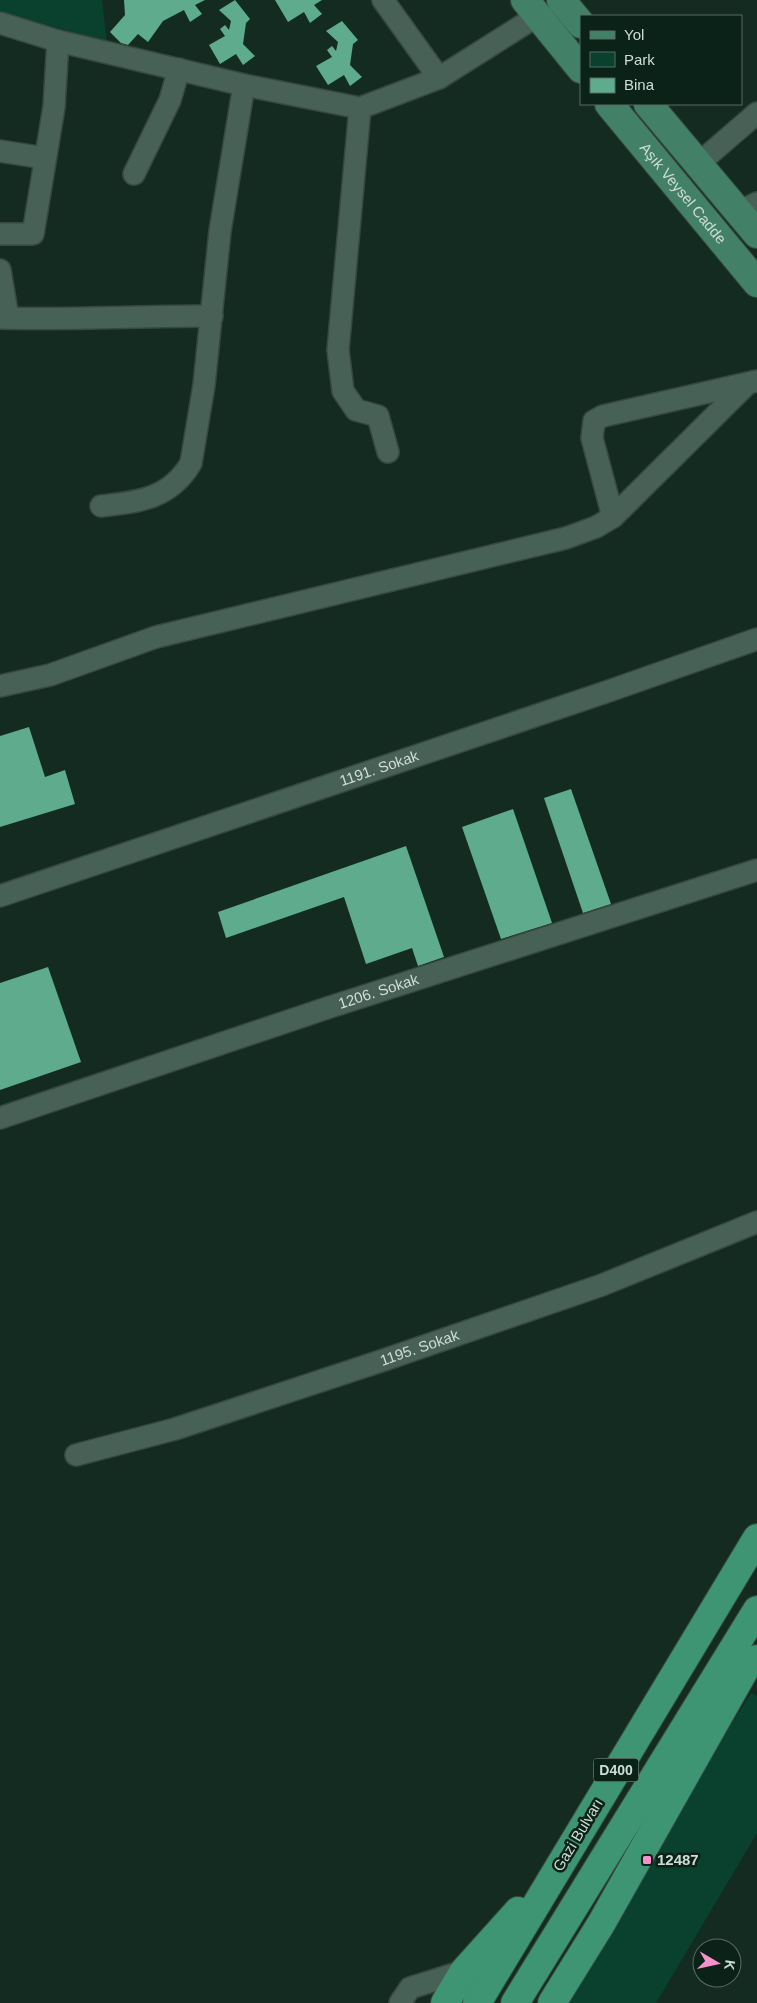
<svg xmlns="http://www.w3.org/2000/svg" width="757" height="2003" viewBox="0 0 757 2003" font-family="Helvetica,sans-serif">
  <rect width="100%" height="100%" fill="#142b22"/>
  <g fill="#09412e">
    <polygon points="0,0 102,0 107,42 0,11"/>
    <polygon points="751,1693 757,1696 757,1833 656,2003 555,2003"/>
  </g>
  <g fill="#5eac8d">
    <polygon points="124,0 205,0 195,5 202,14 190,22 184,10 163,21 148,42 138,34 128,45 121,43 110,32 125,15"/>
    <polygon points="235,0 250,19 246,23 243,44 255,56 243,65 236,54 220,64 209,45 225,36 220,29 225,25 229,30 231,21 219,10"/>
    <polygon points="275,0 322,0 314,5 322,14 310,23 304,12 288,22"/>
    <polygon points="342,21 358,40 353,44 350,65 362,77 350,86 344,75 328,85 316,66 332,57 327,50 332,46 336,51 338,42 326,31"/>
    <polygon points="29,727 45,777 65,770 75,804 0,827 0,736"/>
    <polygon points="571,789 611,904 583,913 544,798"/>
    <polygon points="513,809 552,923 501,939 462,827"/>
    <polygon points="406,846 444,957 418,966 412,948 366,964 344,897 226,938 218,912"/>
    <polygon points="48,967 81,1062 0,1090 0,983"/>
  </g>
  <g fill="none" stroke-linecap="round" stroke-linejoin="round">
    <g stroke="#364840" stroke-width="24">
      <g id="minor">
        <polyline points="383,0 439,78"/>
        <polyline points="0,23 58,41 244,85 360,108 439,78 537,16"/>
        <polyline points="360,108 338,350 343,391 356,410 378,416 388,452"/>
        <polyline points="0,151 45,158"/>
        <polyline points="698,164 757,113"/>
        <polyline points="134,174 170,100 179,69"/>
        <polyline points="739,212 757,203"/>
        <polyline points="0,234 33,234 54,107 58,41"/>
        <polyline points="0,270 8,318"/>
        <path d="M 0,318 C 71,320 141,316 212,316"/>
        <path d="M 101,506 C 138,502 170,499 191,463 L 204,385 L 220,231 L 244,85"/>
        <polyline points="613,517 747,384"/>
        <polyline points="0,686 50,675 156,637 566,538 596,527 613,517 592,438 594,421 603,416 757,381"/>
        <path id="s1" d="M 0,896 L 606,692 L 757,639"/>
        <path id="s2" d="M 0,1118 L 330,1007 L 757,870"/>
        <path id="s3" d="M 76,1455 L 175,1429 L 384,1360 L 602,1285 L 757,1222"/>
        <polyline points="400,2003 410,1988 464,1971"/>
      </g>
    </g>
    <g stroke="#364840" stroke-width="30">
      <g id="major">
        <polyline points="525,0 581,69"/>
        <polyline points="561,0 581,24"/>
        <path id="s4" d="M 609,104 L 757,283"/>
        <polyline points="648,104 757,234"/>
      </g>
    </g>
    <g stroke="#364840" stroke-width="30">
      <g id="highway">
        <polyline points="445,2003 464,1971 518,1911"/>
        <polyline points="477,2003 757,1538"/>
        <polyline points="515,2003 757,1610"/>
        <polyline points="552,2003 601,1924 748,1664 757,1659"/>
      </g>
    </g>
    <use href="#minor" stroke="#486156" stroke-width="21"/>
    <use href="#major" stroke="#428068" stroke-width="28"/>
    <use href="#highway" stroke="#3e9574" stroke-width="28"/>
  </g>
  <rect fill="#f890cb" stroke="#0a2218" stroke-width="2" x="642" y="1855" width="10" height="10" rx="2.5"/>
  <g text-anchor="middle" stroke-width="5" stroke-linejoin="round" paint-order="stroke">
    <rect fill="#0a2218" stroke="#94a59e" stroke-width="1" x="593.5" y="1758.5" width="45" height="23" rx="4"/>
    <g font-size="14" font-weight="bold" fill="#cfddd7">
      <text x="616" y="1775">D400</text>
    </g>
    <g font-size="15" fill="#cfddd7" stroke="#0a2218">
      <text dy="5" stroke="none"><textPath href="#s4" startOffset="116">Aşık Veysel Cadde</textPath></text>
      <text dy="5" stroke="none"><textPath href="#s1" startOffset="400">1191. Sokak</textPath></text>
      <text dy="5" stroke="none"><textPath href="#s2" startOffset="399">1206. Sokak</textPath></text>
      <text dy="5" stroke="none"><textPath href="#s3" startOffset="360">1195. Sokak</textPath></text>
      <text transform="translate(578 1835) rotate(-59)" y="5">Gazi Bulvarı</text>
    </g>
    <g font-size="15" font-weight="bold" fill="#cfddd7" stroke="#0a2218" text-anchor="start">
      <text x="657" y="1865">12487</text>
    </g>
  </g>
  <rect x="580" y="15" width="162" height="90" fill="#0a2218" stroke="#596d64"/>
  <rect x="590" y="31" width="25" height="8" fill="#428068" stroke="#596d64"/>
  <text x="624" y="40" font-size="15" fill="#cfddd7">Yol</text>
  <rect x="590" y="52" width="25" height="15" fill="#09412e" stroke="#596d64"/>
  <text x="624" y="65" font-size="15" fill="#cfddd7">Park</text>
  <rect x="590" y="78" width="25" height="15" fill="#5eac8d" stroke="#596d64"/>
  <text x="624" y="90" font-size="15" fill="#cfddd7">Bina</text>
  <g transform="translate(717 1963) rotate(99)"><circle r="24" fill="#0a2218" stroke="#596d64"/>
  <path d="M0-4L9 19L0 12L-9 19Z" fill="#f890cb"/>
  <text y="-8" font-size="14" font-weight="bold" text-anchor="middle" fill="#cfddd7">K</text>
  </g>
</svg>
